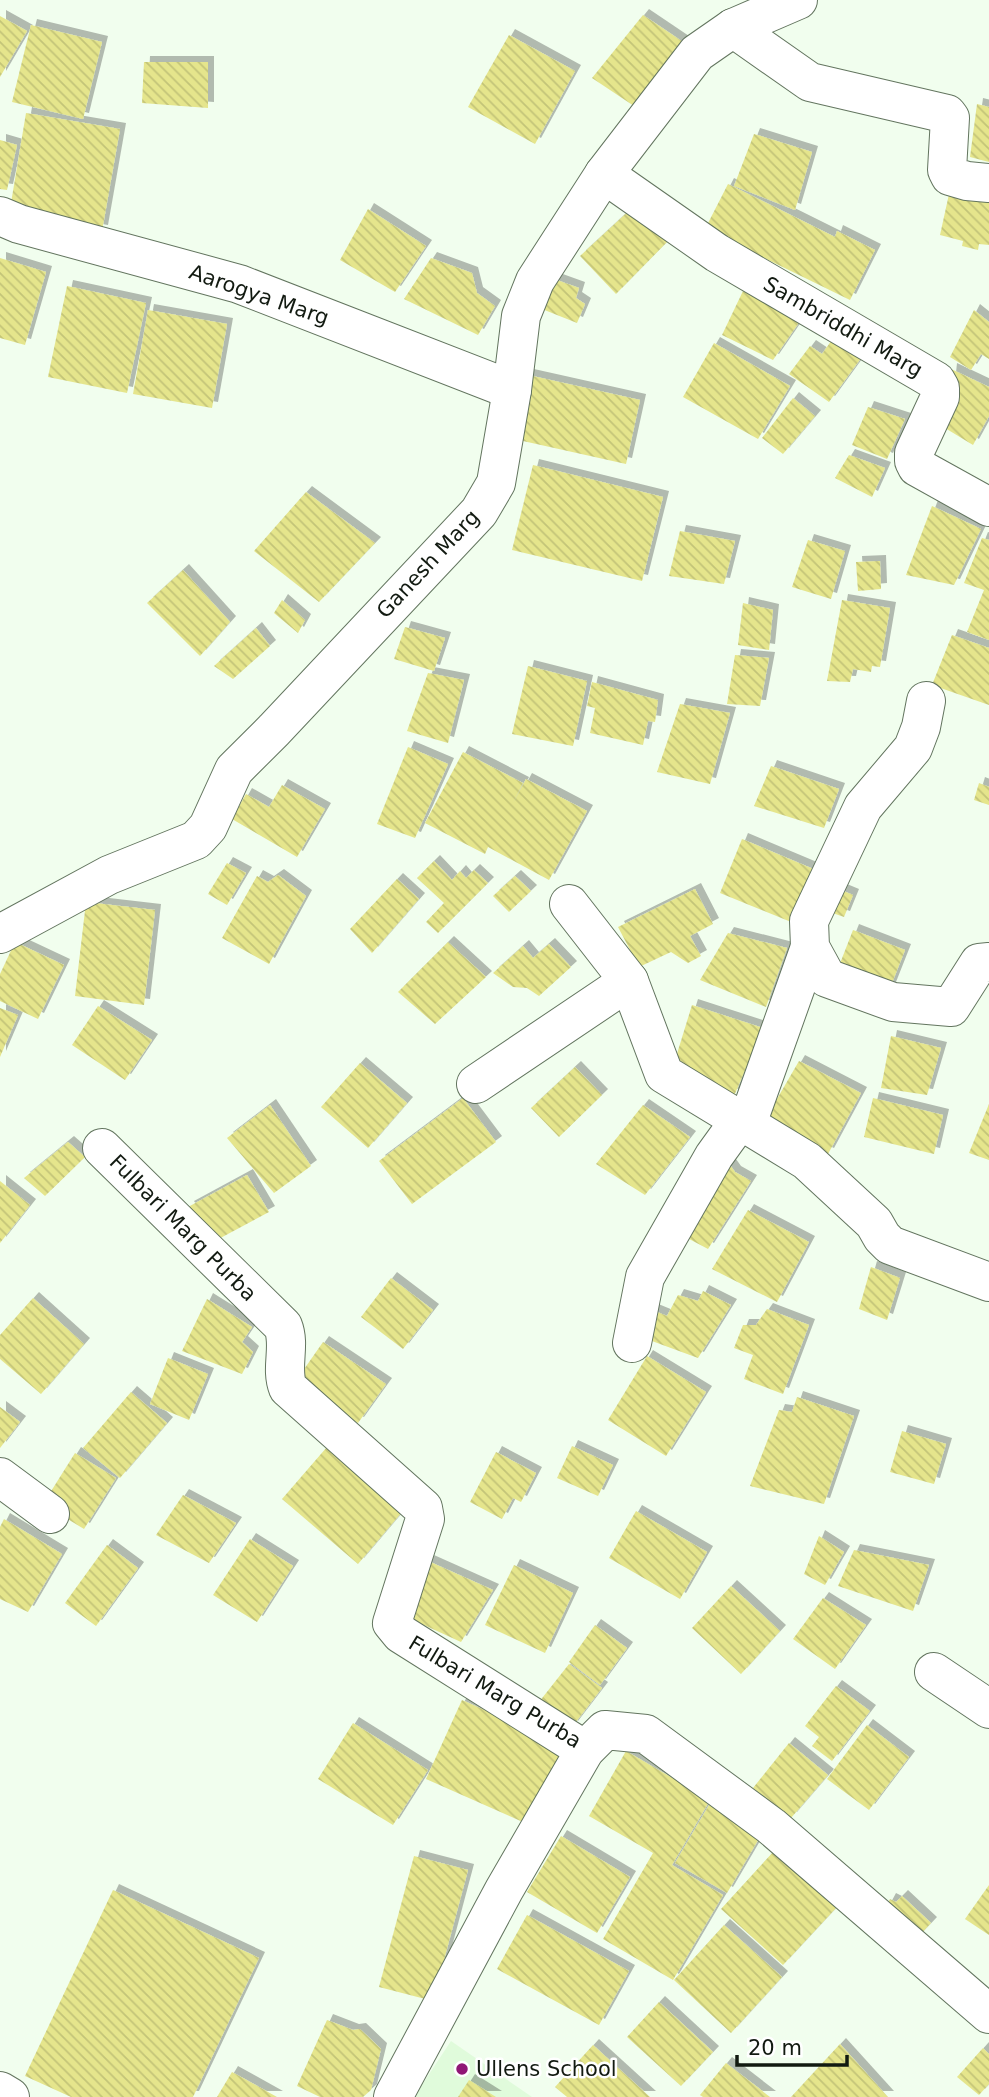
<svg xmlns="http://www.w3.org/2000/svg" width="989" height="2097" viewBox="0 0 989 2097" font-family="'DejaVu Sans',sans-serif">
  <defs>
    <pattern id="building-back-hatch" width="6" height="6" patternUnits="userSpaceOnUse" patternTransform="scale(1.75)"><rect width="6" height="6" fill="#e5e58c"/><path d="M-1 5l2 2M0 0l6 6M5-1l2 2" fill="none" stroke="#c3c478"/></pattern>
    <filter id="shadow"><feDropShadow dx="6" dy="-6" stdDeviation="0" flood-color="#0004"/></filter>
  </defs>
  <rect width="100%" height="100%" fill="#f1feee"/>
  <polygon fill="#e0fbdb" points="451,2041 532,2097 414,2097"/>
  <g fill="url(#building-back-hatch)" filter="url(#shadow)">
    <polygon points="643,15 686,44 634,106 592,78"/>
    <polygon points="0,16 27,31 0,77"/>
    <polygon points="31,25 102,42 83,119 12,102"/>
    <polygon points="509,35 575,71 535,144 468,107"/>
    <polygon points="144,62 208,62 208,108 142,103"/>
    <polygon points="977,104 989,107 989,162 970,157"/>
    <polygon points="26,113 120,129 102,231 9,215"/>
    <polygon points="754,134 812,152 795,210 734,186"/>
    <polygon points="0,140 17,145 7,190 0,189"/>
    <polygon points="728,184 835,237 837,231 875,250 850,300 705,229"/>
    <polygon points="951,185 989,193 989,245 979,244 978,250 962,246 963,241 940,235"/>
    <polygon points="633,207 667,242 616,294 580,256"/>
    <polygon points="368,209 426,246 395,292 340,260"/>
    <polygon points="0,258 46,272 25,345 0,338"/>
    <polygon points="431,258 472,273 477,293 495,306 478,335 404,299"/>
    <polygon points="554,279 579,288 576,298 585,304 577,323 542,309"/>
    <polygon points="67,286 146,303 127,393 48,377"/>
    <polygon points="743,291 800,321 773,360 722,335"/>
    <polygon points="148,310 227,324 212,408 133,394"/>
    <polygon points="974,310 989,322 989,359 981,354 971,370 950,357"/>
    <polygon points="836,334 864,354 829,402 789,374 810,346 822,354"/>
    <polygon points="714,343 790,386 758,439 683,397"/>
    <polygon points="951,369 989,387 989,416 973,445 945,428"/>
    <polygon points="528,375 640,400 626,464 514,439"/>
    <polygon points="793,398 815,416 783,454 762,438"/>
    <polygon points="868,407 905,419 887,459 852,445"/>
    <polygon points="849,455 885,468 872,497 835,478"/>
    <polygon points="533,465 663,497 642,581 512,550"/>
    <polygon points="306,492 375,543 319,602 254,551"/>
    <polygon points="932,506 981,529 954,585 906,575"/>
    <polygon points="680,531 735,541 724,584 669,576"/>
    <polygon points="982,538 989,540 989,640 967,632 984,590 964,583"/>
    <polygon points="808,540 845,551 831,599 792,587"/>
    <polygon points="880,561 881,589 858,591 856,562"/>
    <polygon points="183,570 230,622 200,656 147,603"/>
    <polygon points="282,600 305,620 298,633 274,613"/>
    <polygon points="842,600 890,608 880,667 872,666 871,672 853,669 850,682 827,681"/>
    <polygon points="743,603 773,610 769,650 738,645"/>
    <polygon points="405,627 445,638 434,671 394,659"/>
    <polygon points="256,628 270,646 233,679 214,666"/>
    <polygon points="952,635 989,648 989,705 932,685"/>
    <polygon points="735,655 769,658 760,706 727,704"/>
    <polygon points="528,666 587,681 573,746 512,734"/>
    <polygon points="428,673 464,680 448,743 407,731"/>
    <polygon points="592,682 658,700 655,722 648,721 643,745 590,733 595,708 587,706"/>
    <polygon points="680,704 730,713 710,784 657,772"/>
    <polygon points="408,747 448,764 415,838 377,824"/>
    <polygon points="463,752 523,783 513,803 526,779 587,811 549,880 488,847 485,854 425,823"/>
    <polygon points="771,766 839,789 824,828 754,806"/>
    <polygon points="979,783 989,787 989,805 974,800"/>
    <polygon points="282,785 325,809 297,857 232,819 246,794 269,807"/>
    <polygon points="742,839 818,871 796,924 720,893"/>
    <polygon points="434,861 452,880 460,871 466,878 474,870 488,883 438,933 426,922 444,903 417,878"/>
    <polygon points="227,863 246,873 227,905 208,894"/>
    <polygon points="278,875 306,896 269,964 222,938 257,876 268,882"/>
    <polygon points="515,876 531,891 509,912 493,896"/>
    <polygon points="397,879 419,899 372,953 350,929"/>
    <polygon points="829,885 853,895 844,917 818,908"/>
    <polygon points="695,889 713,924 690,936 701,956 688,963 671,952 639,967 618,927"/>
    <polygon points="86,902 155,910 144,1005 75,996"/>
    <polygon points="853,930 905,950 888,993 839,966"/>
    <polygon points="728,933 787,948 766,1007 700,980"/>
    <polygon points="15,942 64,965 38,1019 0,1001 0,974"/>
    <polygon points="448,942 486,977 435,1024 398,992"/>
    <polygon points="549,944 571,967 539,996 527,988 513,987 493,973 523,946 533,958"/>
    <polygon points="692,1005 763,1028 734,1096 672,1070"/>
    <polygon points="98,1006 152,1040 125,1080 72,1045"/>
    <polygon points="0,1008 18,1015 0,1057"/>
    <polygon points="891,1036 941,1048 927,1095 881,1088"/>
    <polygon points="799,1061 861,1093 828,1154 763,1123"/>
    <polygon points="360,1063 407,1103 368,1148 321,1107"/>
    <polygon points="575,1067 602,1095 559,1137 531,1108"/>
    <polygon points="463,1098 496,1142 412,1204 379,1161"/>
    <polygon points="873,1098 943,1115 934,1154 864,1137"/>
    <polygon points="989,1104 989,1160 969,1153"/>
    <polygon points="270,1105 311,1166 274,1193 227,1138"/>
    <polygon points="643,1105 690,1137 645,1195 596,1164"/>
    <polygon points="68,1142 85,1157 45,1196 24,1178"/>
    <polygon points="720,1151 735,1172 751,1181 708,1249 676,1232"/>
    <polygon points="247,1175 269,1212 213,1242 188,1207"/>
    <polygon points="0,1181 30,1205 0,1243"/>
    <polygon points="748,1210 809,1242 777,1302 712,1269"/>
    <polygon points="871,1267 900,1278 887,1320 859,1309"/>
    <polygon points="391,1278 433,1310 403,1349 361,1317"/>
    <polygon points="703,1291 731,1305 698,1358 641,1337 650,1309 667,1316 678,1295 698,1301"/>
    <polygon points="33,1298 84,1344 41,1394 0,1359 0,1335"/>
    <polygon points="207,1299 252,1327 242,1342 253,1352 242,1374 182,1351"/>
    <polygon points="767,1309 809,1325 783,1394 744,1379 753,1355 734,1348 743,1325 756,1325"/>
    <polygon points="323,1342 386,1384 358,1423 293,1385"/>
    <polygon points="647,1356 706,1392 666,1456 608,1420"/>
    <polygon points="168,1358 208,1374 189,1420 150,1404"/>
    <polygon points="131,1392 167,1423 120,1478 83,1448"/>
    <polygon points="797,1397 854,1416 824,1504 750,1486 779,1410 792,1412"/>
    <polygon points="0,1407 20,1422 0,1448"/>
    <polygon points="902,1431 946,1444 934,1484 890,1472"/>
    <polygon points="572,1446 613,1465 598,1496 557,1478"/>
    <polygon points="327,1447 402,1512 358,1564 282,1499"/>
    <polygon points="496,1452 536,1473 521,1502 513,1498 502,1519 470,1502"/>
    <polygon points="75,1453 116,1478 84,1529 43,1504"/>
    <polygon points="183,1495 236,1523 209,1563 156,1535"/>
    <polygon points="636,1511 707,1552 680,1599 609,1558"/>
    <polygon points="4,1519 62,1554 28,1612 0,1599 0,1527"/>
    <polygon points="819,1536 844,1552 825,1585 804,1574"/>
    <polygon points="250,1539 293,1566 257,1622 213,1595"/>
    <polygon points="107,1545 138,1568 96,1626 65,1603"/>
    <polygon points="854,1550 929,1565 913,1611 838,1586"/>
    <polygon points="428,1561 493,1590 461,1642 400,1614"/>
    <polygon points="514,1565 573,1593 545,1653 485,1625"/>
    <polygon points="731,1586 780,1631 741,1674 692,1628"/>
    <polygon points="823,1598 866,1625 835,1669 793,1639"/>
    <polygon points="595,1625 627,1648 600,1685 569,1662"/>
    <polygon points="569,1664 602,1688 572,1727 539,1702"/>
    <polygon points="836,1686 870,1711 832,1761 812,1746 819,1737 805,1726"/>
    <polygon points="462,1700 569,1748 534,1827 426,1779"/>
    <polygon points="353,1723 428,1770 393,1825 318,1779"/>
    <polygon points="867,1725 909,1757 869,1810 827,1779"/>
    <polygon points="789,1743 828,1775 791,1818 753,1788"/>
    <polygon points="626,1751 710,1800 672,1865 723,1895 673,1980 603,1939 653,1853 589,1816"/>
    <polygon points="709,1805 761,1835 727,1893 675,1863"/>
    <polygon points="561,1836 630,1877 597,1933 527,1892"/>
    <polygon points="774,1851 836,1908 783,1965 721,1909"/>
    <polygon points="414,1856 468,1870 433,2001 379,1987"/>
    <polygon points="989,1885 989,1935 965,1919"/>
    <polygon points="113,1890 259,1958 193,2097 71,2097 25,2076"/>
    <polygon points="902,1896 931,1923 916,1939 883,1912 890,1899 896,1902"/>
    <polygon points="527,1915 629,1971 599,2025 497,1969"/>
    <polygon points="724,1925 782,1977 731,2033 674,1980"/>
    <polygon points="659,2002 713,2052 681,2086 627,2037"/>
    <polygon points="327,2020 353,2030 360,2029 381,2049 371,2090 363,2097 320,2097 297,2086"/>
    <polygon points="840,2044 888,2097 791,2097"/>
    <polygon points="593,2045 650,2097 567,2097 555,2087"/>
    <polygon points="983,2048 989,2054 989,2084 979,2095 957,2077"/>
    <polygon points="726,2063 770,2097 703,2097 700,2095"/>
    <polygon points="232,2072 277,2097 217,2097"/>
    <polygon points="469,2080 496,2097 458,2097"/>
  </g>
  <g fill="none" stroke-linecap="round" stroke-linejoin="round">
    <g stroke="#63755f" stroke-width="40">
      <g id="minor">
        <polyline points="733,28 810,82 947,114 950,118 947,170 950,176 967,181 989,183"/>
        <polyline points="604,174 717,253 936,381 940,388 940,397 914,453 914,461 917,467 989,507"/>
        <polyline points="0,216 19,224 239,284 512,390"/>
        <polyline points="926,701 921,727 913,748 863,807 809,921 810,947 827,978 893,1002 951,1007 979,963 989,962"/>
        <polyline points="569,904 629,981 664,1074 807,1161 874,1223 882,1237 890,1245 989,1282"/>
        <polyline points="0,934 109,875 196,840 208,827 234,770 274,730 479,512 496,483 512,390 521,316 535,281 604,174 697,53 733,28 798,0"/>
        <polyline points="476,1084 629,981"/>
        <polyline points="747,1124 810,947"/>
        <path d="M 102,1148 L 283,1326 C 291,1346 280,1368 288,1388 L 423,1508 L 425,1519 L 392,1623 L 401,1634 L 585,1750"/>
        <polyline points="632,1343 645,1277 714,1156 740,1120"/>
        <polyline points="0,1477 50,1514"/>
        <polyline points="934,1672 989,1709"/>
        <polyline points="0,2091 10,2097"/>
        <polyline points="393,2097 504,1890 585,1750 605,1730 646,1734 771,1826 989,2014"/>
      </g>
    </g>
    <use href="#minor" stroke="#fff" stroke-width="38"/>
  </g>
  <circle fill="#901775" stroke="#fff" stroke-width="2.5" cx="462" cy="2069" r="7"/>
  <g text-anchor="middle" stroke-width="5" stroke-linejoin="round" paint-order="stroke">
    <g font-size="21" fill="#121a11" stroke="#fff">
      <text transform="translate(259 295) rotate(19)" y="7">Aarogya Marg</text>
      <text transform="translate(843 327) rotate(30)" y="7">Sambriddhi Marg</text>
      <text transform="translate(428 564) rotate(-47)" y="7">Ganesh Marg</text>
      <text transform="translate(183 1228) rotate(45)" y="7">Fulbari Marg Purba</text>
      <text transform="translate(495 1692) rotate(31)" y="7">Fulbari Marg Purba</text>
    </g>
    <g font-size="21" fill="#121a11" stroke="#fff" text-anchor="start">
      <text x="476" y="2076">Ullens School</text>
    </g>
  </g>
  <path d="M737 2055v10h110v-10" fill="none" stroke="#121a11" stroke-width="3.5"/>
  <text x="748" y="2055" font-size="21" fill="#121a11" stroke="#ffffff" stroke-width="5" paint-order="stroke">20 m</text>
</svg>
